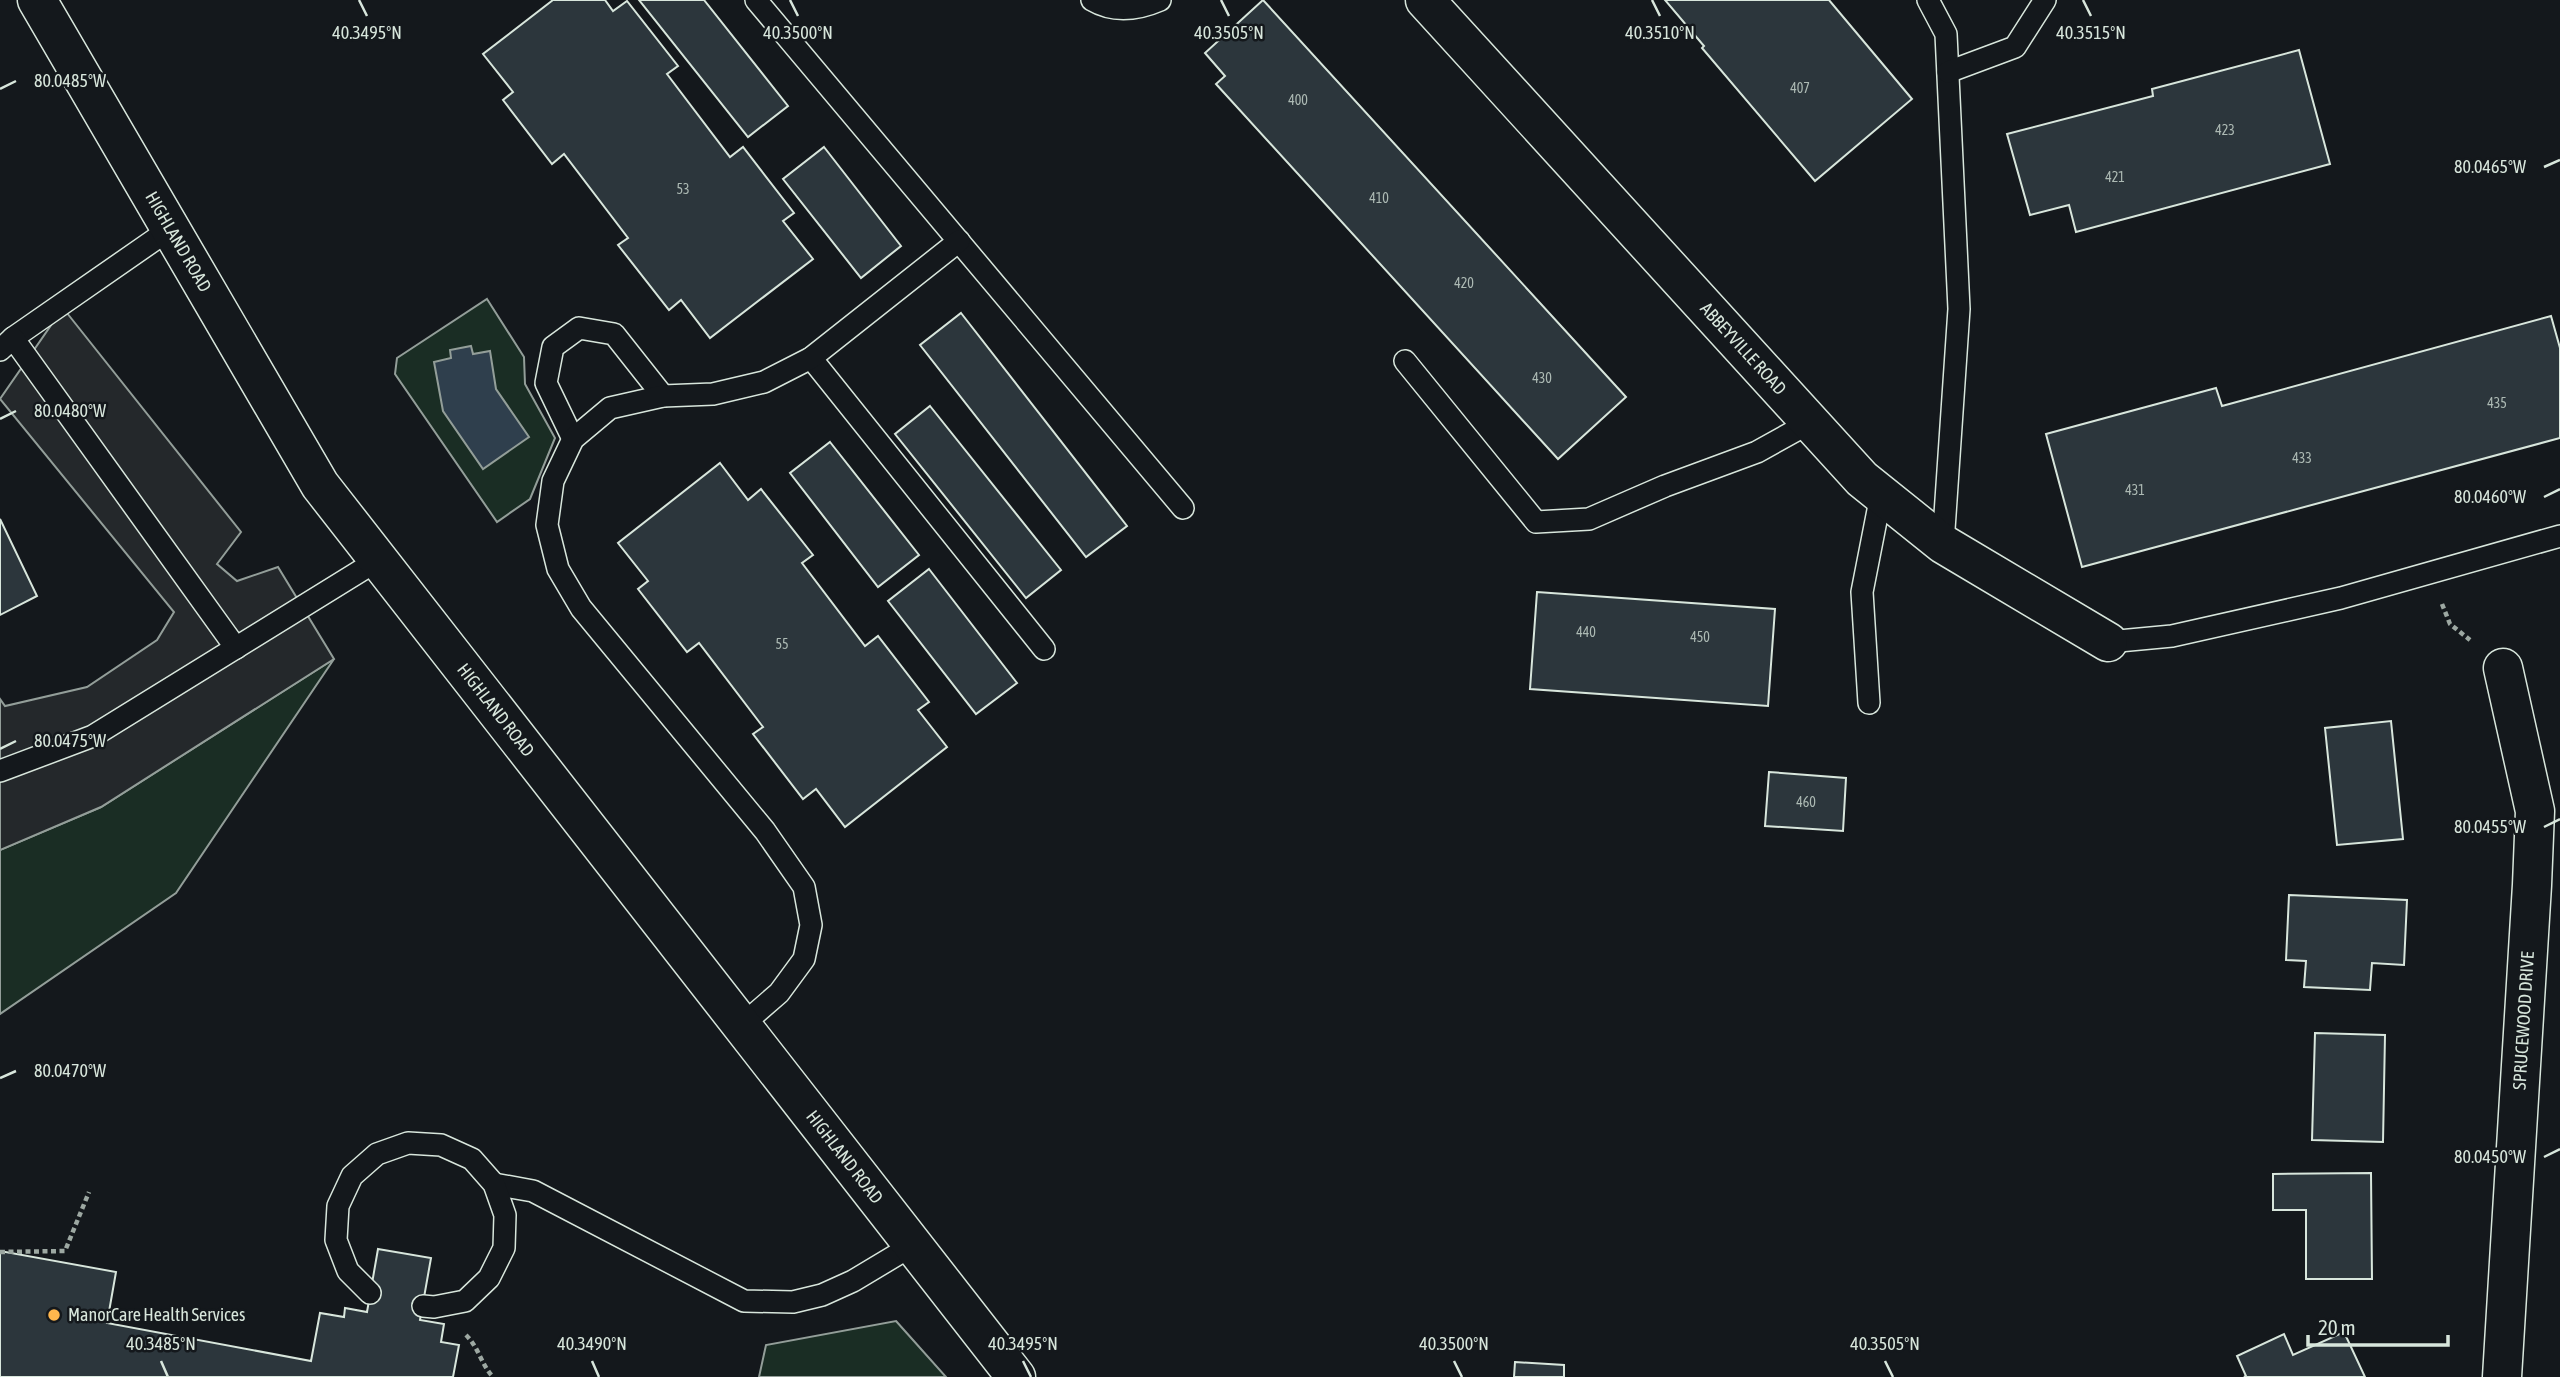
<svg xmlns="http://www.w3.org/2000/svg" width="2560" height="1377" viewBox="0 0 2560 1377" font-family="'Asap Condensed',sans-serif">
  <rect width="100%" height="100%" fill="#14181c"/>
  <g fill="#1a2d24" stroke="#939e99" stroke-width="2">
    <polygon points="487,299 524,357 525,384 555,438 530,499 497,522 395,374 397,358"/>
    <polygon points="334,659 176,893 0,1014 0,850 101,807"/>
    <polygon points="896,1321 946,1377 759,1377 766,1345"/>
  </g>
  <polygon fill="#24282b" stroke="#939e99" stroke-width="2" points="63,308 241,532 217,564 237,581 278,567 334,659 101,807 0,850 0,699 5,706 87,687 157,640 174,612 0,399"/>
  <polygon fill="#2f3f4d" stroke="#939e99" stroke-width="2" points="471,346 473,354 490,351 496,389 529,437 483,469 443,411 434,362 451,358 450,350"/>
  <g fill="#2c363c" stroke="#d8e6dc" stroke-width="2">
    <polygon points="553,0 605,0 613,11 627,1 678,66 667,74 730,157 743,147 794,213 783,221 813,259 710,338 681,300 669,310 618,245 628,238 564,154 552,164 503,100 513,92 483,54"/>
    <polygon points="639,0 704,0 788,106 748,137"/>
    <polygon points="1263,0 1626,397 1558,459 1216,84 1225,76 1205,53"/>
    <polygon points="1665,0 1829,0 1912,99 1815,181 1702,48 1704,46"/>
    <polygon points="2299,50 2330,164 2076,232 2069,205 2030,215 2007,134 2153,96 2152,89"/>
    <polygon points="824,147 901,246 861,278 783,179"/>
    <polygon points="961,313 1127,526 1086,557 920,345"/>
    <polygon points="2551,316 2560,348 2560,438 2082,567 2046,434 2216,388 2222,406"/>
    <polygon points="930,406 1061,570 1026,598 895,434"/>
    <polygon points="830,442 919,555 878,587 790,473"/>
    <polygon points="720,463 748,500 761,489 813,555 802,563 865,646 878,636 929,702 918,710 947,747 845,827 816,789 803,799 753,734 763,727 699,643 687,652 638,589 648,581 618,543"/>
    <polygon points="0,519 37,596 0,615"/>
    <polygon points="929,569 1017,683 976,714 888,601"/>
    <polygon points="1537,592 1775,609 1768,706 1530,689"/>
    <polygon points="2391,721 2403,839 2337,845 2325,728"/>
    <polygon points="1769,772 1846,778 1843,831 1765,826"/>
    <polygon points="2289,895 2407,900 2404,965 2372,963 2370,990 2304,987 2306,961 2286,960"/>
    <polygon points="2315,1033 2385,1035 2383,1142 2312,1140"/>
    <polygon points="2371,1173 2372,1279 2306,1279 2306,1210 2273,1210 2273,1174"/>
    <polygon points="378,1249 431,1258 420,1320 444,1324 441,1342 459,1345 453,1377 0,1377 0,1251 116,1272 107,1323 311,1361 320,1313 344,1317 345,1308 367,1312"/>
    <polygon points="2344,1332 2365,1377 2244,1377 2246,1376 2237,1356 2284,1334 2293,1355"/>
    <polygon points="1515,1362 1564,1365 1564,1377 1514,1377"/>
  </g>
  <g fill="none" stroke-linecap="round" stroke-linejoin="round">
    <g stroke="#d8e6dc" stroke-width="24">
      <g id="service">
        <polyline points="756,0 1183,508"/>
        <path d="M 1092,0 C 1114,13 1137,10 1160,0"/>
        <polyline points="1928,0 1946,34 1959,309 1943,544"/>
        <polyline points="1948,72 2015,47 2045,0"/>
        <polyline points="13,338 170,229"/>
        <polyline points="0,350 13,338 236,648"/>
        <polyline points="811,358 1044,649"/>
        <polyline points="1405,361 1536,522 1589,519 1665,486 1757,452 1811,422"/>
        <polyline points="573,439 546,383 553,347 579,328 614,334 663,396"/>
        <polyline points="2108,642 2172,636 2341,598 2560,536"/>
        <polyline points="1869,703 1862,592 1881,495"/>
        <polyline points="0,771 93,736 378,560"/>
        <polyline points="741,1026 779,993 804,959 811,925 804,887 765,831 581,608 558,569 547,525 553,481 573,439 610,408 663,396 713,394 764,382 811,358 959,241"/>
        <polyline points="494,1184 533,1191 744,1301 793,1302 822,1295 853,1281 913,1245"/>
        <polyline points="370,1293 348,1271 336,1240 338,1206 352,1176 377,1154 408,1143 441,1145 472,1159 494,1184 505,1215 504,1248 489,1278 465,1301 434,1307 423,1306"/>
      </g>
    </g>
    <g stroke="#d8e6dc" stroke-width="41">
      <g id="minor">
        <path id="s1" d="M 1425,0 L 1862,479 L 1943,544 L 2108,642"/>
        <path id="s2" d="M 2502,1377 L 2532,885 L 2535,811 L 2503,668"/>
      </g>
    </g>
    <g stroke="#d8e6dc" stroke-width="41">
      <g id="tertiary">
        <path id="s3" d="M 37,0 L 320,485 L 1016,1377"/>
      </g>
    </g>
    <g stroke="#9da8a2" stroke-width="4.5" stroke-dasharray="5 3.5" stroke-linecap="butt">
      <polyline points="2442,604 2450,624 2470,640"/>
      <polyline points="0,1252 65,1251 89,1192"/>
      <path d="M 466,1335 C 479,1348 481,1364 493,1377"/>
    </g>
    <use href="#service" stroke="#14181c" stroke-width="21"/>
    <use href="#minor" stroke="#14181c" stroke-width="38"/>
    <use href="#tertiary" stroke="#14181c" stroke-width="38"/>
  </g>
  <path fill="none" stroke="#d8e6dc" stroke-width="2.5" d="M 359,0 L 367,16M 790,0 L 798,16M 1221,0 L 1229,16M 1652,0 L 1660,16M 2083,0 L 2091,16M 0,89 L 16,81M 2544,167 L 2560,160M 0,419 L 16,411M 2544,497 L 2560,489M 0,749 L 16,741M 2544,827 L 2560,819M 0,1078 L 16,1071M 2544,1157 L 2560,1149M 161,1361 L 168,1377M 592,1361 L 599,1377M 1023,1361 L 1031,1377M 1454,1361 L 1462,1377M 1885,1361 L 1893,1377"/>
  <circle fill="#ffb74d" stroke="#14181c" stroke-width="2.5" cx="54" cy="1315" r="7"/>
  <g text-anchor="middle" stroke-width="5" stroke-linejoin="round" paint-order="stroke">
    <g font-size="14" fill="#adbab4">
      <text x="1800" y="93">407</text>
      <text x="1298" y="105">400</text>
      <text x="2225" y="135">423</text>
      <text x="2115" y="182">421</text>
      <text x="683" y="194">53</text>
      <text x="1379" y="203">410</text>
      <text x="1464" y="288">420</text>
      <text x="1542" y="383">430</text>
      <text x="2497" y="408">435</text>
      <text x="2302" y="463">433</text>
      <text x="2135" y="495">431</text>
      <text x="1586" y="637">440</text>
      <text x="1700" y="642">450</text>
      <text x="782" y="649">55</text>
      <text x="1806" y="807">460</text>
    </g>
    <g font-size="18" fill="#d8e6dc" stroke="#14181c">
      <text dy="6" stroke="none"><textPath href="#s3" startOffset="280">HIGHLAND ROAD</textPath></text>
      <text dy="6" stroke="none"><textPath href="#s1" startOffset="472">ABBEYVILLE ROAD</textPath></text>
      <text dy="6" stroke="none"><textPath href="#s3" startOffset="847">HIGHLAND ROAD</textPath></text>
      <text dy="6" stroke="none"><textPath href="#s2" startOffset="357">SPRUCEWOOD DRIVE</textPath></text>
      <text dy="6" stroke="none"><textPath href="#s3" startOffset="1414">HIGHLAND ROAD</textPath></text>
    </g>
    <g font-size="18" fill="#d8e6dc" stroke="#14181c" text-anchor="start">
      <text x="68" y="1321">ManorCare Health Services</text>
    </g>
  </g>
  <g font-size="18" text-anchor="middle" fill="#d8e6dc" stroke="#14181c" stroke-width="5" stroke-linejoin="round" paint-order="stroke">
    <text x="367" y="39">40.3495°N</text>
    <text x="798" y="39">40.3500°N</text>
    <text x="1229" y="39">40.3505°N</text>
    <text x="1660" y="39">40.3510°N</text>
    <text x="2091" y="39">40.3515°N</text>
    <text x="70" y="87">80.0485°W</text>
    <text x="2490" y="173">80.0465°W</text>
    <text x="70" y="417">80.0480°W</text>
    <text x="2490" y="503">80.0460°W</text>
    <text x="70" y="747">80.0475°W</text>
    <text x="2490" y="833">80.0455°W</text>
    <text x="70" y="1077">80.0470°W</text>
    <text x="2490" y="1163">80.0450°W</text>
    <text x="161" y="1350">40.3485°N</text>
    <text x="592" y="1350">40.3490°N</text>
    <text x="1023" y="1350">40.3495°N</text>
    <text x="1454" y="1350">40.3500°N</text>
    <text x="1885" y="1350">40.3505°N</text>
  </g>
  <path d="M2308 1335v10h140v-10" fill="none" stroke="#d8e6dc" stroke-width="3.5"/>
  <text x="2318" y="1335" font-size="21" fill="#d8e6dc" stroke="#14181c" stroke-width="5" paint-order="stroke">20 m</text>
</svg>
